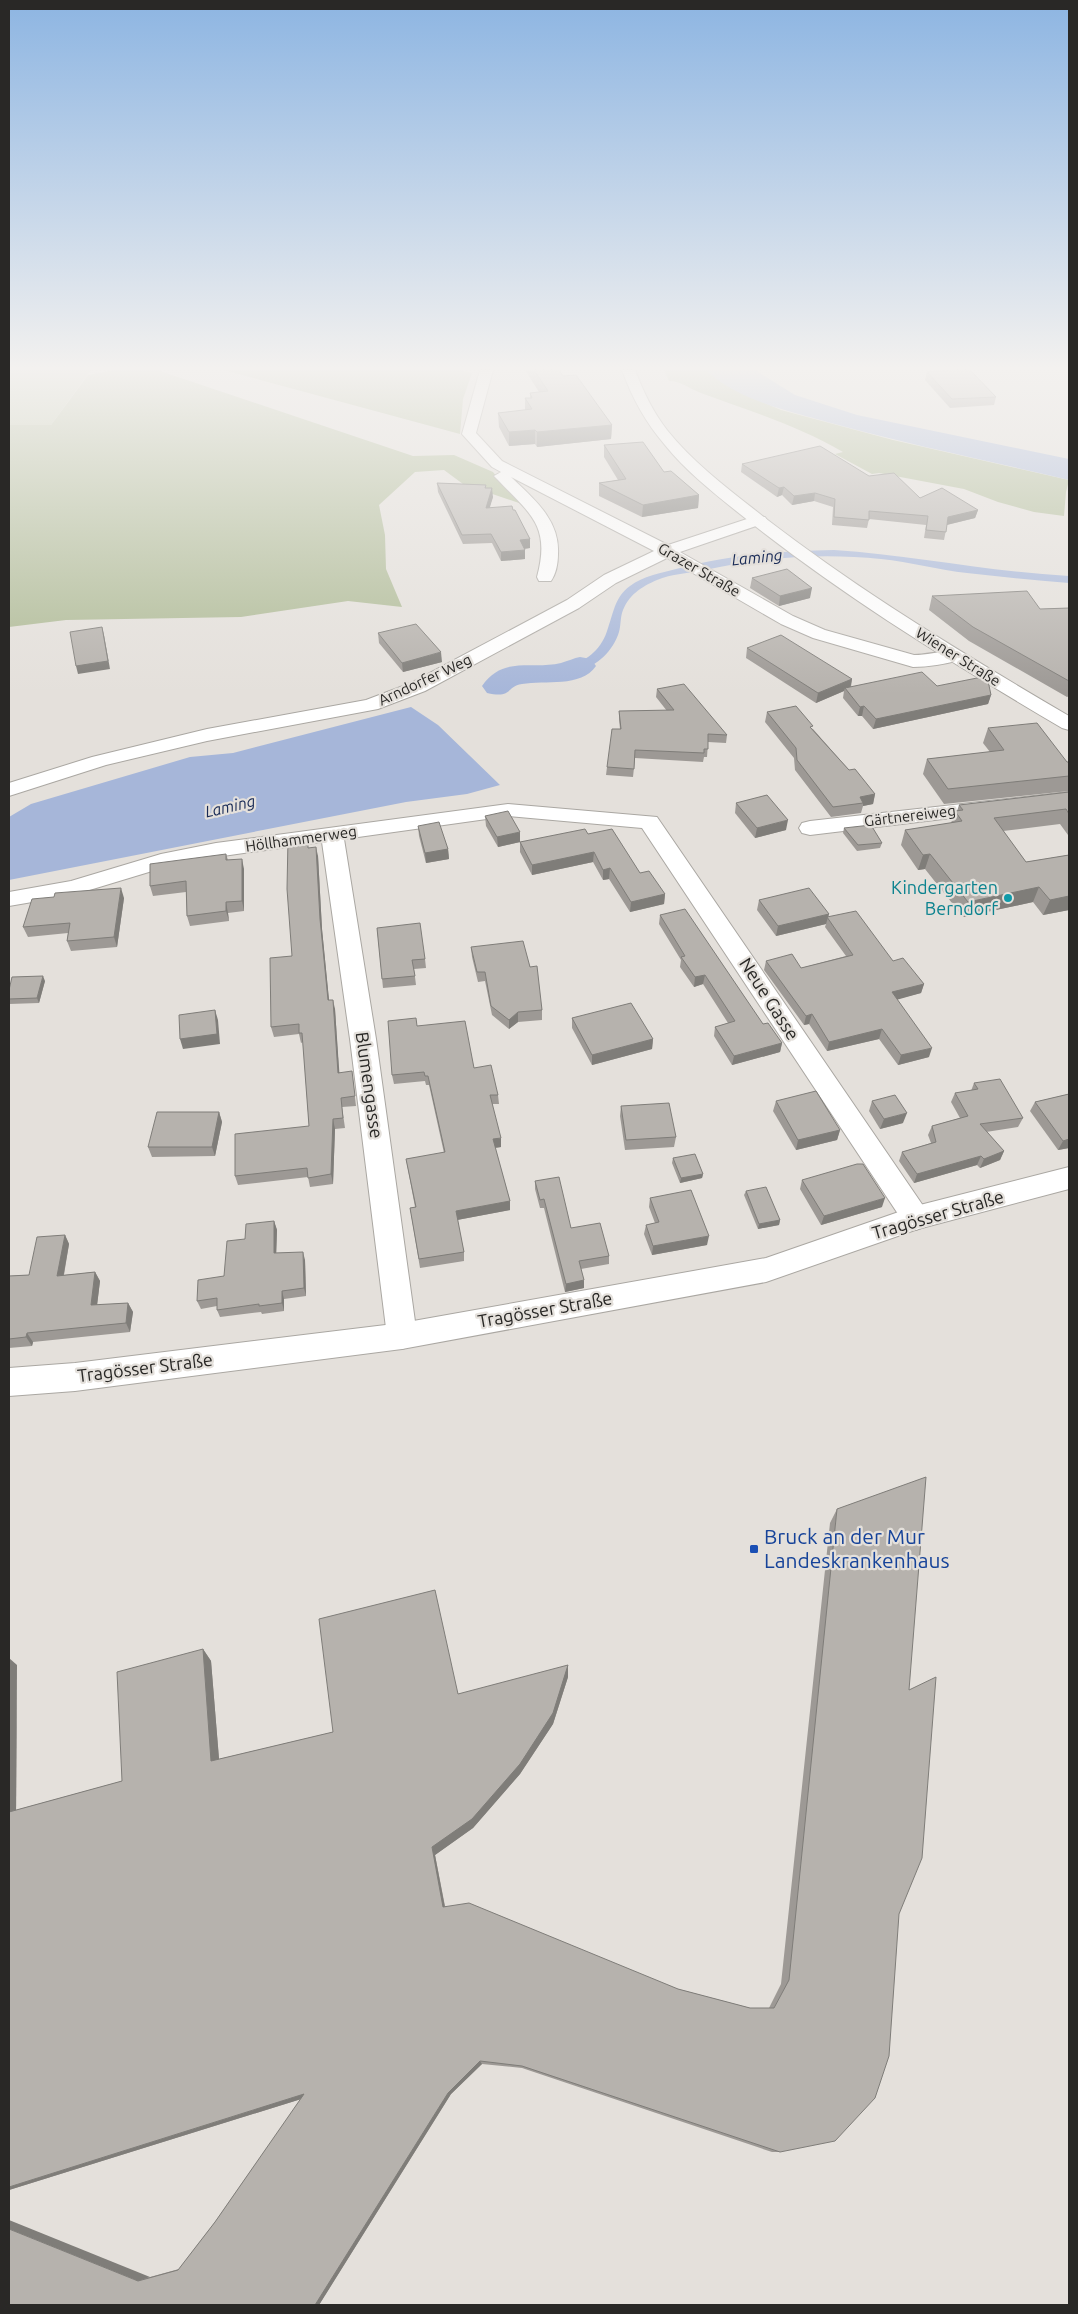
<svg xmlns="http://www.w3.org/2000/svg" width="1078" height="2314" viewBox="0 0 1078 2314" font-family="Ubuntu,sans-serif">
  <rect width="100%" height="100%" fill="#e4e0db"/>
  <polygon fill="#bfc9aa" points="9,370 91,370 51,425 9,425"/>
  <g fill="#aeba95">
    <polygon points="115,370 157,370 413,456 454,455 493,472 505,487 525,505 463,484 444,470 415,472 379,505 385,535 386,569 402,607 348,601 241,617 66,620 9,627 9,425 51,425 88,375"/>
    <polygon points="224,370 460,370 472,373 463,399 460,434"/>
    <path d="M 664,370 L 706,370 L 737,391 L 781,410 L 893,440 L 1069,480 L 1066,492 L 1064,516 L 1034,512 L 998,502 L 964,489 L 879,473 L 872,474 L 835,454 L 843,452 C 798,426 750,411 701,393 C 690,389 681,381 669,381 Z"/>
  </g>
  <g fill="#a6b6d9">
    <path d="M 706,370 L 755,370 L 795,395 L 857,415 L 1069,459 L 1069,480 C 990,461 910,445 831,423 C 792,412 736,400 706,370 Z"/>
    <path d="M 834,550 C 913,555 990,572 1069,576 L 1069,583 C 1035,580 1001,577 967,573 C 939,570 910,562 881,559 C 822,553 763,557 705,570 C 689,573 671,574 657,580 C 641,587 628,595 622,613 C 620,620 621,628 618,635 C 602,676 556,678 518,678 L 517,671 C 553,670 596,670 608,628 C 614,611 615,597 630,586 C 643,576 661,573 676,569 C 731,555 777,551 834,550 Z"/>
    <polygon points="411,707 438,725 500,785 467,794 406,802 9,880 9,817 31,804 190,757 233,753"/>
  </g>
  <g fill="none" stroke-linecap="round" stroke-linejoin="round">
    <path fill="#a6b6d9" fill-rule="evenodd" d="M 580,657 L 591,659 L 596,666 C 581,688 545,680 522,684 C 506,686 513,699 487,693 L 482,686 C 503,655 532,670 561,663 C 568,661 574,658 580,657 Z"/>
    <g stroke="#aaa7a2" stroke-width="2">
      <g id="minor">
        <path d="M 480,370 L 493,370 L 476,433 L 502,461 L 668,545 L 753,517 L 765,517 L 767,520 L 765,523 L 680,552 L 793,616 L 825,630 L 914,655 C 929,655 946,649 960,652 L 963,656 L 960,660 C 945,664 929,667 913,667 L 813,638 L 781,624 L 667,558 L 616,583 L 579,608 L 425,691 L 378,709 L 207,741 L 106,765 L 9,796 L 9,783 L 92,757 L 207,729 L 366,700 L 411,683 L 567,600 L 604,575 L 654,551 L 511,477 C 534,499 560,520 558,554 C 558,563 556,574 551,581 L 539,581 L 537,577 C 551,525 530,514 497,479 L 494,476 L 501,472 L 492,467 L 462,434 Z"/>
        <polygon points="1069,792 1069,804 810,835 802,833 799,828 802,823 810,821"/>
        <polygon points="508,804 657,817 926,1210 930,1218 926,1226 916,1230 906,1226 642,828 508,816 344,839 376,1039 417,1336 413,1345 402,1349 391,1345 387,1336 350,1039 322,842 216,857 172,865 73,895 9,906 9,892 71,881 161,854 216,843"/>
      </g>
    </g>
    <g stroke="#aaa7a2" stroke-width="2">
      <g id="major">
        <path d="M 622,370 L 635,370 C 643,391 653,412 667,430 C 694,464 731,491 765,518 C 861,592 965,655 1069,716 L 1069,730 L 1062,728 C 957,666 852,602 755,526 C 724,501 690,476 665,445 C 646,423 632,398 622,370 Z"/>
        <polygon points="1069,1167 1069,1189 918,1229 766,1282 402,1349 75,1391 9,1396 9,1368 75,1363 402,1323 766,1258 916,1206"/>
      </g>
    </g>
    <use href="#minor" fill="#fff" fill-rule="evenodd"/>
    <use href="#major" fill="#fff" fill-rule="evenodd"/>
  </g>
  <g fill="#9d9995">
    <polygon points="525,370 559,370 563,376 612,425 611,439 537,447 535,444 509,446 499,427 498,413 525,410 525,398 530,398 530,393 539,392"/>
    <polygon points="927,372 996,397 994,405 950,408 925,380"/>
    <polygon points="604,445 699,495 698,508 642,517 599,496 599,483 618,480 604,457"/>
    <polygon points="742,464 869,476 920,498 978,510 975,518 947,525 944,540 924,538 926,525 869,519 867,528 832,525 833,507 814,501 792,505 782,495 777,497 741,472"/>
    <polygon points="437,483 486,485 486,488 493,497 489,508 513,510 530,539 530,548 525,549 525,559 501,561 492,543 463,544 438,492"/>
    <polygon points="752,578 810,598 779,606 750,588"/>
    <polygon points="932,596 1040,609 1069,608 1069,696 1067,697 969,641 929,610"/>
    <polygon points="378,633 442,662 403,672 379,643"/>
    <polygon points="747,648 852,679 851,687 937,686 991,695 988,704 873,729 862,716 858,716 843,698 844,691 816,703 746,658"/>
    <polygon points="657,689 727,735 726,743 708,742 707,757 704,757 703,762 635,758 633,777 606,775 607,767 620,729 619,719 619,711 667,711 656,697"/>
    <polygon points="767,712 813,729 849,770 875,794 873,804 863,806 861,813 831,817 795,770 794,758 765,722"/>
    <polygon points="988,728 1067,762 1069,762 1069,791 944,804 923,774 927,759 990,752 983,743"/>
    <polygon points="1069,792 1069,835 1068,835 1060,824 1003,831 1026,862 1069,855 1069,910 1043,915 1033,902 963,917 925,869 918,870 901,845 905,830 951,823 955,811 957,811 959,805"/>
    <polygon points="736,803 786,830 755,838 735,813"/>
    <polygon points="485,816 520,842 498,847 486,826"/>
    <polygon points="418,826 448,849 449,859 426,863 419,836"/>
    <polygon points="844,828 882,843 880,848 857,851 843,833"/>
    <polygon points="588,834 640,873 665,894 664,904 630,912 609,879 603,880 593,862 532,875 520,852 520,842"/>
    <polygon points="309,848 318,856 322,929 329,1000 335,1009 339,1072 353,1081 356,1106 342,1107 345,1128 335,1129 333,1184 310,1187 308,1177 238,1185 235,1176 309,1126 303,1042 301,1043 299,1034 274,1037 271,1027 292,956"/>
    <polygon points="226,854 228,860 244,869 244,911 228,913 229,921 190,926 187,916 186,892 153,896 150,886"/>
    <polygon points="124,898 117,947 71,951 67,941 68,933 28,937 23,927"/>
    <polygon points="759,900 829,914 828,917 924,984 921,993 897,999 929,1057 898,1065 879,1039 827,1051 809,1024 804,1025 764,970 766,961 801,968 846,956 825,927 826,924 776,936 757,910"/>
    <polygon points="660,915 763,1024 782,1043 780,1052 732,1065 714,1036 715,1027 728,1023 703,984 694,987 680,967 681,960 659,924"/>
    <polygon points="377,928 425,959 426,968 414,969 416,985 383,988"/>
    <polygon points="471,947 530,967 542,1010 542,1020 518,1022 509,1029 492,1015 485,981 478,982 472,957"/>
    <polygon points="45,981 39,1003 9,1004 9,990"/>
    <polygon points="572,1018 653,1039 652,1049 592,1065 572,1028"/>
    <polygon points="417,1026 474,1068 498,1095 499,1104 492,1104 501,1147 495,1148 510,1201 510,1210 457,1220 464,1252 464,1261 420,1268 410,1208 415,1207 406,1159 444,1153 429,1085 426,1085 425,1081 394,1084 392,1075"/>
    <polygon points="974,1083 1023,1118 1018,1127 986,1132 1004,1151 1000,1160 980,1168 977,1165 914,1183 899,1161 902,1152 931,1143 928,1135 932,1126 960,1118 951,1102 955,1093 971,1091"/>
    <polygon points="1069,1094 1069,1148 1058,1150 1030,1111 1035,1102"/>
    <polygon points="776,1101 840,1130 837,1140 796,1150 773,1111"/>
    <polygon points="872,1101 903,1123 880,1129 869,1111"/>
    <polygon points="621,1106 676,1137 674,1147 625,1150 620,1116"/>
    <polygon points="219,1112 222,1122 215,1156 152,1157 148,1147"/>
    <polygon points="673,1158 703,1174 702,1178 680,1183 672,1163"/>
    <polygon points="802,1180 882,1207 821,1225 800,1189"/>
    <polygon points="535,1181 571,1228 609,1256 609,1264 581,1269 584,1288 565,1292 544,1208 540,1208 535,1189"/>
    <polygon points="746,1191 780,1220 779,1225 758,1229 744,1195"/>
    <polygon points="650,1198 707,1245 652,1255 644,1234 646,1225 655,1223 649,1207"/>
    <polygon points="274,1221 277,1230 276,1253 305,1260 306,1296 284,1299 284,1311 262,1314 261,1312 220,1317 217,1310 217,1306 201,1309 197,1301 224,1276 245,1239"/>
    <polygon points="65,1235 69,1244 64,1275 95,1272 100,1281 97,1305 128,1303 133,1312 130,1332 33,1342 32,1346 9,1348 9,1276 29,1275"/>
    <polygon points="837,1509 780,2152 772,2152 522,2068 482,2064 451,2094 319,2305 9,2305 150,2277 179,2269 215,2222 301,2099 9,2190 17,1665 16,1810 122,1781 203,1649 211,1661 219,1759 333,1732 458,1694 568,1677 553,1724 520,1774 473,1828 435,1855 445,1906 678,1989 750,2008 769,2008 781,1984 830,1523"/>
  </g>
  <g fill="#7f7d79">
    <polygon points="612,425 611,439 537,447 537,432"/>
    <polygon points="535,430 535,444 509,446 509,432"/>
    <polygon points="784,487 782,495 777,497 779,488"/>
    <polygon points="492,488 493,497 487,517 486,508"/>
    <polygon points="815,493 814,501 792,505 794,496"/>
    <polygon points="699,495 698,508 642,517 643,505"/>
    <polygon points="978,510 975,518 946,525 948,517"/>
    <polygon points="530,539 530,548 520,549 520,540"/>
    <polygon points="525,550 525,559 501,561 501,552"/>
    <polygon points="812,588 810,598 779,606 780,596"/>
    <polygon points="102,627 104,635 110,669 78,674 76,666"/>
    <polygon points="441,652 442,662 403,672 402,663"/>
    <polygon points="852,679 850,689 845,688 844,691 816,703 818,693"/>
    <polygon points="991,695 988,704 873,729 876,719"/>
    <polygon points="864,706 862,716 858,716 860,707"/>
    <polygon points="875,794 873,804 863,806 863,803 860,797"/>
    <polygon points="788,820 786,830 755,838 757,828"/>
    <polygon points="520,832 520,842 498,847 497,837"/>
    <polygon points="316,847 318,856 322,929 330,1010 328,1000 320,919"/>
    <polygon points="448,849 449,859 426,863 425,853"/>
    <polygon points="594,852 593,862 532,875 532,865"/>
    <polygon points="930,854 925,869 918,870 923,855"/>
    <polygon points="242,859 244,869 244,911 242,901"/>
    <polygon points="610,868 609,879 603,880 603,870"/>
    <polygon points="1039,887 1033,902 963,917 968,902"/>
    <polygon points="121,888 124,898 117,947 114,937"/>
    <polygon points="665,894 664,904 630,912 631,902"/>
    <polygon points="1069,896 1069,910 1043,915 1050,900"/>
    <polygon points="226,902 228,913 229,921 226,911"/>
    <polygon points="829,914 826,924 776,936 778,926"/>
    <polygon points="705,975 703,984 694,987 695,977"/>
    <polygon points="43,976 45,981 39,1003 37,998"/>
    <polygon points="924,984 921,993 889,1002 892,992"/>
    <polygon points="333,1000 335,1009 340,1082 338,1073"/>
    <polygon points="215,1010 218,1020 220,1044 183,1049 180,1039"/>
    <polygon points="518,1012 518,1022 509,1029 509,1020"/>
    <polygon points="812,1014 809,1024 804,1025 806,1016"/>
    <polygon points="882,1029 879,1039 827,1051 829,1042"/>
    <polygon points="653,1039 652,1049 592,1065 592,1055"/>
    <polygon points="782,1043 780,1052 732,1065 734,1056"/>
    <polygon points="932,1048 929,1057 898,1065 901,1055"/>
    <polygon points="219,1112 222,1122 215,1156 212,1147"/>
    <polygon points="907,1113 903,1123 880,1129 884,1119"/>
    <polygon points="333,1119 335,1129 333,1184 331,1174"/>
    <polygon points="840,1130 837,1140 796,1150 798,1140"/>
    <polygon points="501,1138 501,1147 493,1148 493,1139"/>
    <polygon points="1069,1139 1069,1148 1058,1150 1063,1141"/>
    <polygon points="1004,1151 1000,1160 980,1168 984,1159"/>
    <polygon points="981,1156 977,1165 914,1183 917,1174"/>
    <polygon points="703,1174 702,1178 680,1183 681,1178"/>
    <polygon points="885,1198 882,1207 821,1225 824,1216"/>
    <polygon points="510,1201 510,1210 457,1220 456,1211"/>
    <polygon points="780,1220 779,1225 758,1229 759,1224"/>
    <polygon points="274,1221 277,1230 276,1261 274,1253"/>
    <polygon points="65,1235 69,1244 62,1284 57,1276"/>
    <polygon points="709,1236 707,1245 652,1255 653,1246"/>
    <polygon points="303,1252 305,1260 306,1296 304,1288"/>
    <polygon points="95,1272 100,1281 96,1314 91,1305"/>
    <polygon points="584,1280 584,1288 565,1292 566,1284"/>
    <polygon points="282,1291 284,1299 284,1311 282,1303"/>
    <polygon points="128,1303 133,1312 130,1332 126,1323"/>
    <polygon points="27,1333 33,1342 32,1346 26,1337"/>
    <polygon points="203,1649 211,1661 220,1771 211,1761"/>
    <polygon points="9,1658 17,1665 16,1822 9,1818"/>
    <polygon points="568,1665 568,1677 553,1724 520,1774 473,1828 435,1855 446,1913 443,1907 432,1847"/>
    <polygon points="480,2061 482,2064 451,2094 319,2305 315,2305 448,2093"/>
    <polygon points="304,2094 311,2096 9,2190 9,2187"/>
    <polygon points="9,2220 150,2277 138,2281 9,2229"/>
  </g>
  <g fill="#b6b2ad" stroke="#7f7d79">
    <polygon points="534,370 559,370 563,376 576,375 612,425 537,432 535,430 509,432 498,413 532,409 525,398 532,398 530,393 548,391"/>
    <polygon points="951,370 970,370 996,397 952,399 927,372"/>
    <polygon points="643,442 664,472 671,471 699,495 643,505 599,483 626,479 604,445"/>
    <polygon points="820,446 869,476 894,473 920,498 942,488 978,510 948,517 946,532 926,530 928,516 869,511 869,520 834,517 835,499 815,493 794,496 784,487 779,488 742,464"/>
    <polygon points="437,483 486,485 485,488 492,488 486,508 512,506 513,510 515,510 530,539 520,540 525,550 501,552 491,534 462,535"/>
    <polygon points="787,569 812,588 780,596 752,578"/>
    <polygon points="1027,591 1040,609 1069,608 1069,681 973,627 932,596"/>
    <polygon points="416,624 441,652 402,663 378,633"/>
    <polygon points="102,627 108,661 76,666 70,632"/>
    <polygon points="781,635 852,679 818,693 747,648"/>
    <polygon points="922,672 937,686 987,676 991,695 876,719 864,706 860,707 845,688"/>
    <polygon points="684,684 727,735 708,734 708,749 704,749 704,753 635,750 634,769 607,767 612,729 621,729 619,711 674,710 657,689"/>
    <polygon points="796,706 813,726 810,727 849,770 855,769 875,794 860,797 863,803 833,807 797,760 796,748 767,712"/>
    <polygon points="1037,723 1067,762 1069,762 1069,776 948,789 927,759 1004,750 988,728"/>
    <polygon points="1069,792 1069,814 1066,809 994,818 1026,862 1069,855 1069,896 1050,900 1039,887 968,902 930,854 923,855 905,830 962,821 955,811 963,810 959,805"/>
    <polygon points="767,795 788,820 757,828 736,803"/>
    <polygon points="508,811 520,832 497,837 485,816"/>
    <polygon points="439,822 448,849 425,853 418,826"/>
    <polygon points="871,825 882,843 858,845 844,828"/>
    <polygon points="585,829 588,834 612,829 640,873 649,871 665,894 631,902 610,868 603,870 594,852 532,865 520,842"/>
    <polygon points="308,836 308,848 316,847 320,919 328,1000 333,1000 338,1073 352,1071 355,1096 341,1098 343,1118 333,1119 331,1174 308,1178 307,1168 235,1176 235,1134 309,1126 302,1033 299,1033 299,1024 271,1027 270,958 292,956 287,889 288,839"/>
    <polygon points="226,854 226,860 242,859 242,901 226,902 226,911 187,916 186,881 150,886 150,864"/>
    <polygon points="121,888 114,937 67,941 70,923 23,927 32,899 54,897 55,893"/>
    <polygon points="809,888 829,914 778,926 759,900"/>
    <polygon points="685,909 763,1024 768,1023 782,1043 734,1056 715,1027 735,1021 705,975 695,977 681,957 685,956 660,915"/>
    <polygon points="856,911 893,961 903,958 924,984 892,992 932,1048 901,1055 882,1029 829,1042 812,1014 806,1016 766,961 792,954 801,968 853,955 827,917"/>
    <polygon points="420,923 425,959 412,960 415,976 382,979 377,928"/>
    <polygon points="523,941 530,967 537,966 542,1010 518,1012 509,1020 491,1006 485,972 477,972 471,947"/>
    <polygon points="43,976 37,998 9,999 9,990 12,977"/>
    <polygon points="631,1003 653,1039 592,1055 572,1018"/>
    <polygon points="215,1010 217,1034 180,1039 179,1015"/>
    <polygon points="416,1018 417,1026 465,1021 474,1068 491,1065 498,1095 490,1095 501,1138 493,1139 510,1201 456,1211 464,1252 419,1259 410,1208 416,1207 406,1159 445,1152 428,1076 425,1076 424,1072 392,1075 388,1021"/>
    <polygon points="1000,1079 1023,1118 980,1124 1004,1151 984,1159 981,1156 917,1174 902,1152 936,1142 932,1126 968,1116 955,1093 978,1089 974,1083"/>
    <polygon points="816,1091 840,1130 798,1140 776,1101"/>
    <polygon points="1069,1094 1069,1139 1063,1141 1035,1102"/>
    <polygon points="895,1095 907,1113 884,1119 872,1101"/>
    <polygon points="669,1103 676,1137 626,1140 621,1106"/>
    <polygon points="157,1112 219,1112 212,1147 148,1147"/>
    <polygon points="695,1154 703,1174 681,1178 673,1158"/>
    <polygon points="857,1164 863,1164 885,1198 824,1216 802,1180"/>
    <polygon points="559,1177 571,1228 600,1223 609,1256 579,1261 584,1280 566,1284 544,1199 540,1200 535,1181"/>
    <polygon points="766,1187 780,1220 759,1224 746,1191"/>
    <polygon points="691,1190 709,1236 653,1246 646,1225 659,1222 650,1198"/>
    <polygon points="274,1221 274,1253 303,1252 304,1288 282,1291 282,1303 259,1306 259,1304 217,1310 217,1298 197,1301 198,1280 224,1276 227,1241 245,1239 246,1224"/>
    <polygon points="65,1235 57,1276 95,1272 91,1305 128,1303 126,1323 27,1333 26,1337 9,1339 9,1276 29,1275 37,1237"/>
    <polygon points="926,1477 909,1690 936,1677 922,1858 899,1914 889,2056 875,2098 835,2141 780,2152 522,2066 480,2061 448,2093 315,2305 9,2305 9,2229 138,2281 178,2270 215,2222 304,2094 9,2187 9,1812 122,1781 117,1672 203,1649 211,1761 333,1732 319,1619 435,1590 458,1694 568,1665 553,1713 520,1764 472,1819 432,1847 443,1907 469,1903 678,1989 750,2008 774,2008 789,1980 837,1509"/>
  </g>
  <linearGradient id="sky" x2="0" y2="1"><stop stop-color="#8db5e2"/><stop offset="0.53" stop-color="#f3f1ef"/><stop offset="1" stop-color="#f3f1ef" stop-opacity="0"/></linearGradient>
  <rect width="1078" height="694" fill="url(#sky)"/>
  <circle fill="#0f9aa8" stroke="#e4e0db" stroke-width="2" cx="1008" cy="898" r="5"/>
  <rect fill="#1a4fb4" stroke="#e4e0db" stroke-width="2" x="749" y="1544" width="10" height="10" rx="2.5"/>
  <g text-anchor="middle" stroke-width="4.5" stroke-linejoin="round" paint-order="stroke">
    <g font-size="15" fill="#292826" stroke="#e4e0db">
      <text transform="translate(699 570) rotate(30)" y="5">Grazer Straße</text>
      <text transform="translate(958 657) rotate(32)" y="5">Wiener Straße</text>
      <text transform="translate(425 680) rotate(-25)" y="5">Arndorfer Weg</text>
      <text transform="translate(910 816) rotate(-7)" y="5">Gärtnereiweg</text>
      <text transform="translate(301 839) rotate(-8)" y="5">Höllhammerweg</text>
    </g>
    <g font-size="16" font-style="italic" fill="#182a56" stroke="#e4e0db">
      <text transform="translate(757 557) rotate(-6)" y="6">Laming</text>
      <text transform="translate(230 806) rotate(-13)" y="6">Laming</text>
    </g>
    <g font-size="18" fill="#0d838f" stroke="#e4e0db" text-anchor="end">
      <text x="998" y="894">Kindergarten<tspan x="998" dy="21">Berndorf</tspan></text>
    </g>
    <g font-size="18" fill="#292826" stroke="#e4e0db">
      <text transform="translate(769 999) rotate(57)" y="6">Neue Gasse</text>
      <text transform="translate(369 1085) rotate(82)" y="6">Blumengasse</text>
      <text transform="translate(938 1215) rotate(-16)" y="6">Tragösser Straße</text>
      <text transform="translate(545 1310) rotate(-10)" y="6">Tragösser Straße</text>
      <text transform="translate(145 1368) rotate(-7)" y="6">Tragösser Straße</text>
    </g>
    <g font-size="21" fill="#164399" stroke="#e4e0db" text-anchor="start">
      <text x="764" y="1544">Bruck an der Mur<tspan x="764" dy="24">Landeskrankenhaus</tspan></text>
    </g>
  </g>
  <rect width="1078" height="2314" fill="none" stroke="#292826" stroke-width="20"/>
</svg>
